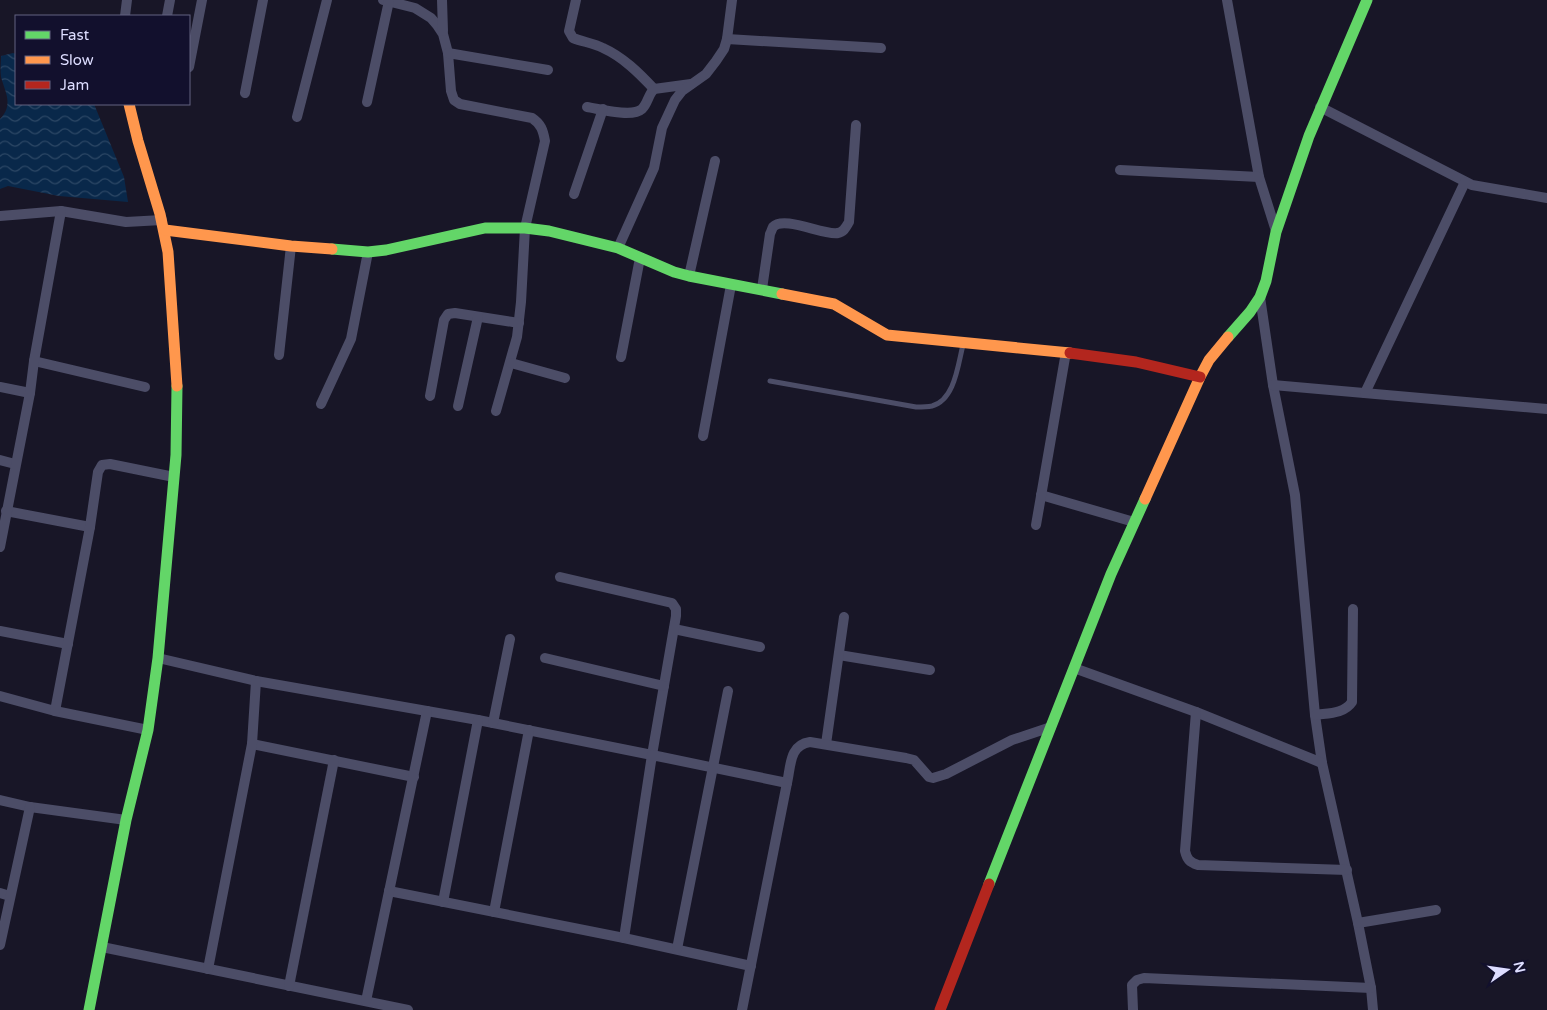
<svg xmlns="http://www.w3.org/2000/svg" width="1547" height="1010" viewBox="0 0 1547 1010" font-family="'Varela Round',sans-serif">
  <defs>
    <pattern id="water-waves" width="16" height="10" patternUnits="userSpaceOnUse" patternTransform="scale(1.25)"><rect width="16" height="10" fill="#09284a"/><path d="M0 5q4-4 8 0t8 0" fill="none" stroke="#2c4765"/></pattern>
  </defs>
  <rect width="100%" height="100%" fill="#181627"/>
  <path fill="url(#water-waves)" d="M 13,53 L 16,54 L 16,104 L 94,104 L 124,177 L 128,202 L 59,196 L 8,186 L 0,189 L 0,119 C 14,105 5,92 1,77 C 0,70 1,63 1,56 Z"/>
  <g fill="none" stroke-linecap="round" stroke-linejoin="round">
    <path stroke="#4c4d67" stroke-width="5" d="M 770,381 L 916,407 C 921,407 927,407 932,406 C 955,400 958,364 963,345"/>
    <g stroke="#4c4d67" stroke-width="10">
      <path d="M 383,0 L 415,8 L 431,18 L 437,25 L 443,34 L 448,53 L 451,91 L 454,100 L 460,104 L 532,118 C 541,124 543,130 545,141 L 525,228 L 521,302 L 517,337 L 496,411"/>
      <polyline points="442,0 443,31"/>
      <path d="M 576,0 L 569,31 L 573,38 C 583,42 594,43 603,48 C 623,57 639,73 654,89"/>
      <polyline points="1227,0 1259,177 1276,231"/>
      <polyline points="125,16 127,0"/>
      <polyline points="167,16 170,0"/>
      <polyline points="727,39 881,48"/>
      <polyline points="448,53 548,70"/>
      <polyline points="189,67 202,0"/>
      <polyline points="245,93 263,0"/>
      <polyline points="367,102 389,1"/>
      <path d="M 587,107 C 600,109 632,118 642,109 C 648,103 648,95 654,89 L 691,84"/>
      <polyline points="1320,107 1472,185 1547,198"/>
      <polyline points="297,117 327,0"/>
      <polyline points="1120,170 1259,177"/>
      <polyline points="574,194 603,109"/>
      <polyline points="0,216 61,211 126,222 162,220"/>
      <polyline points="618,248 654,168 662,128 675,100 682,91 706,74 716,61 724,49 727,39 732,0"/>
      <polyline points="689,276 715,161"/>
      <path d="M 762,289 L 770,234 C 771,232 772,229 773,227 C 784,215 824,236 838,233 C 844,232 846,227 849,222 L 856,125"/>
      <polyline points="1260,297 1273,385 1295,495 1315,715 1322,763 1358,923 1371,988 1373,1010"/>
      <polyline points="279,355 291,246"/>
      <polyline points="621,357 640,258"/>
      <polyline points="34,361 145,387"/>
      <polyline points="511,363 565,378"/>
      <polyline points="1273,385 1547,409"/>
      <polyline points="0,387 30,393"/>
      <polyline points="1365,393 1465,182"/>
      <polyline points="430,396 444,320 448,314 455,313 519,323"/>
      <polyline points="321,404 351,339 368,252"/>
      <polyline points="458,406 478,317"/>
      <polyline points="703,436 731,285"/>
      <polyline points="0,460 15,464"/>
      <polyline points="1041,495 1134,522"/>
      <polyline points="6,511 90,527"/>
      <polyline points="1036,525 1066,352"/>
      <polyline points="0,547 30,393 34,361 61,211"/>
      <polyline points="674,629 760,647"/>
      <polyline points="0,631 68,644"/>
      <polyline points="839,655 930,670"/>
      <polyline points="158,658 256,681 478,720 652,755 676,616 676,609 672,603 560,577"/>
      <polyline points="545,658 664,686"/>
      <polyline points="1074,668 1196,712 1322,763"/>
      <polyline points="0,696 55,711 148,730"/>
      <polyline points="55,711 90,527 98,472 102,465 110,464 174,477"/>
      <path d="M 1196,712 L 1185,851 C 1187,859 1189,862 1198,865 L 1347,870"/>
      <path d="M 1315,715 C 1328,713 1344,714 1352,702 L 1353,609"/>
      <polyline points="493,723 510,639"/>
      <polyline points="252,744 414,777"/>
      <polyline points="826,744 844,617"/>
      <path d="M 787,783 C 791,766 789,745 810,742 L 906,758 L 914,760 L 929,777 L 933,778 L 946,774 L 1012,740 L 1051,727"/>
      <polyline points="0,800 30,807 126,820"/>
      <polyline points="389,891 624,938 751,966"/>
      <polyline points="0,893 10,896"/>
      <polyline points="443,902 478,720"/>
      <polyline points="494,912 529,730"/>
      <polyline points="1358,923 1436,910"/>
      <polyline points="624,938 652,755 787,783 742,1010"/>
      <polyline points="0,945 30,807"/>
      <polyline points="102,947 408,1010"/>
      <polyline points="677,949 728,691"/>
      <polyline points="208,969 252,744 256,681"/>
      <polyline points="289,986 334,760"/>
      <polyline points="366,1001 427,711"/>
      <polyline points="1133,1010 1132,985 1137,980 1144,978 1371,988"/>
    </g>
    <g stroke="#63d668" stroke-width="11">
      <polyline points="332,249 368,252 386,250 485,228 525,228 549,231 618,248 674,272 689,276 782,294"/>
      <polyline points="1228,337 1250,312 1260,297 1266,281 1276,232 1309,136 1367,0"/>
      <polyline points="989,884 1111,574 1145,499"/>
      <polyline points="89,1010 126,820 148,730 158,658 176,455 177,386"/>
    </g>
    <g stroke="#ff974d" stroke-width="11">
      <polyline points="129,104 138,141 160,214 168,252 177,386"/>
      <polyline points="165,230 291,246 332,249"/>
      <polyline points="782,294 834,304 887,335 1070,353"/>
      <polyline points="1145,499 1200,377 1209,360 1228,337"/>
    </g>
    <g stroke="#b3261e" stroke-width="11">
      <polyline points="1070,353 1136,362 1200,377"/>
      <polyline points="940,1010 989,884"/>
    </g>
  </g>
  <rect x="15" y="15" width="175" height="90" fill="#12102d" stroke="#636281"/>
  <rect x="25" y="31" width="25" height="8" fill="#63d668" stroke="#636281"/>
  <text x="60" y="40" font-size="15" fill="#ddddff">Fast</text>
  <rect x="25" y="56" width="25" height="8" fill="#ff974d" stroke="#636281"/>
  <text x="60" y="65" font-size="15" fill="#ddddff">Slow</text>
  <rect x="25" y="81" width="25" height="8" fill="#b3261e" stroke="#636281"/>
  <text x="60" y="90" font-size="15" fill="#ddddff">Jam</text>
  <g transform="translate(1507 970) rotate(77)" stroke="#12102d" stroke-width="4" paint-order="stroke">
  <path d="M0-4L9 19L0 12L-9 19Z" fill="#ddddff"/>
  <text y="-8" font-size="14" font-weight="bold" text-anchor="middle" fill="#ddddff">N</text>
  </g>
</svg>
